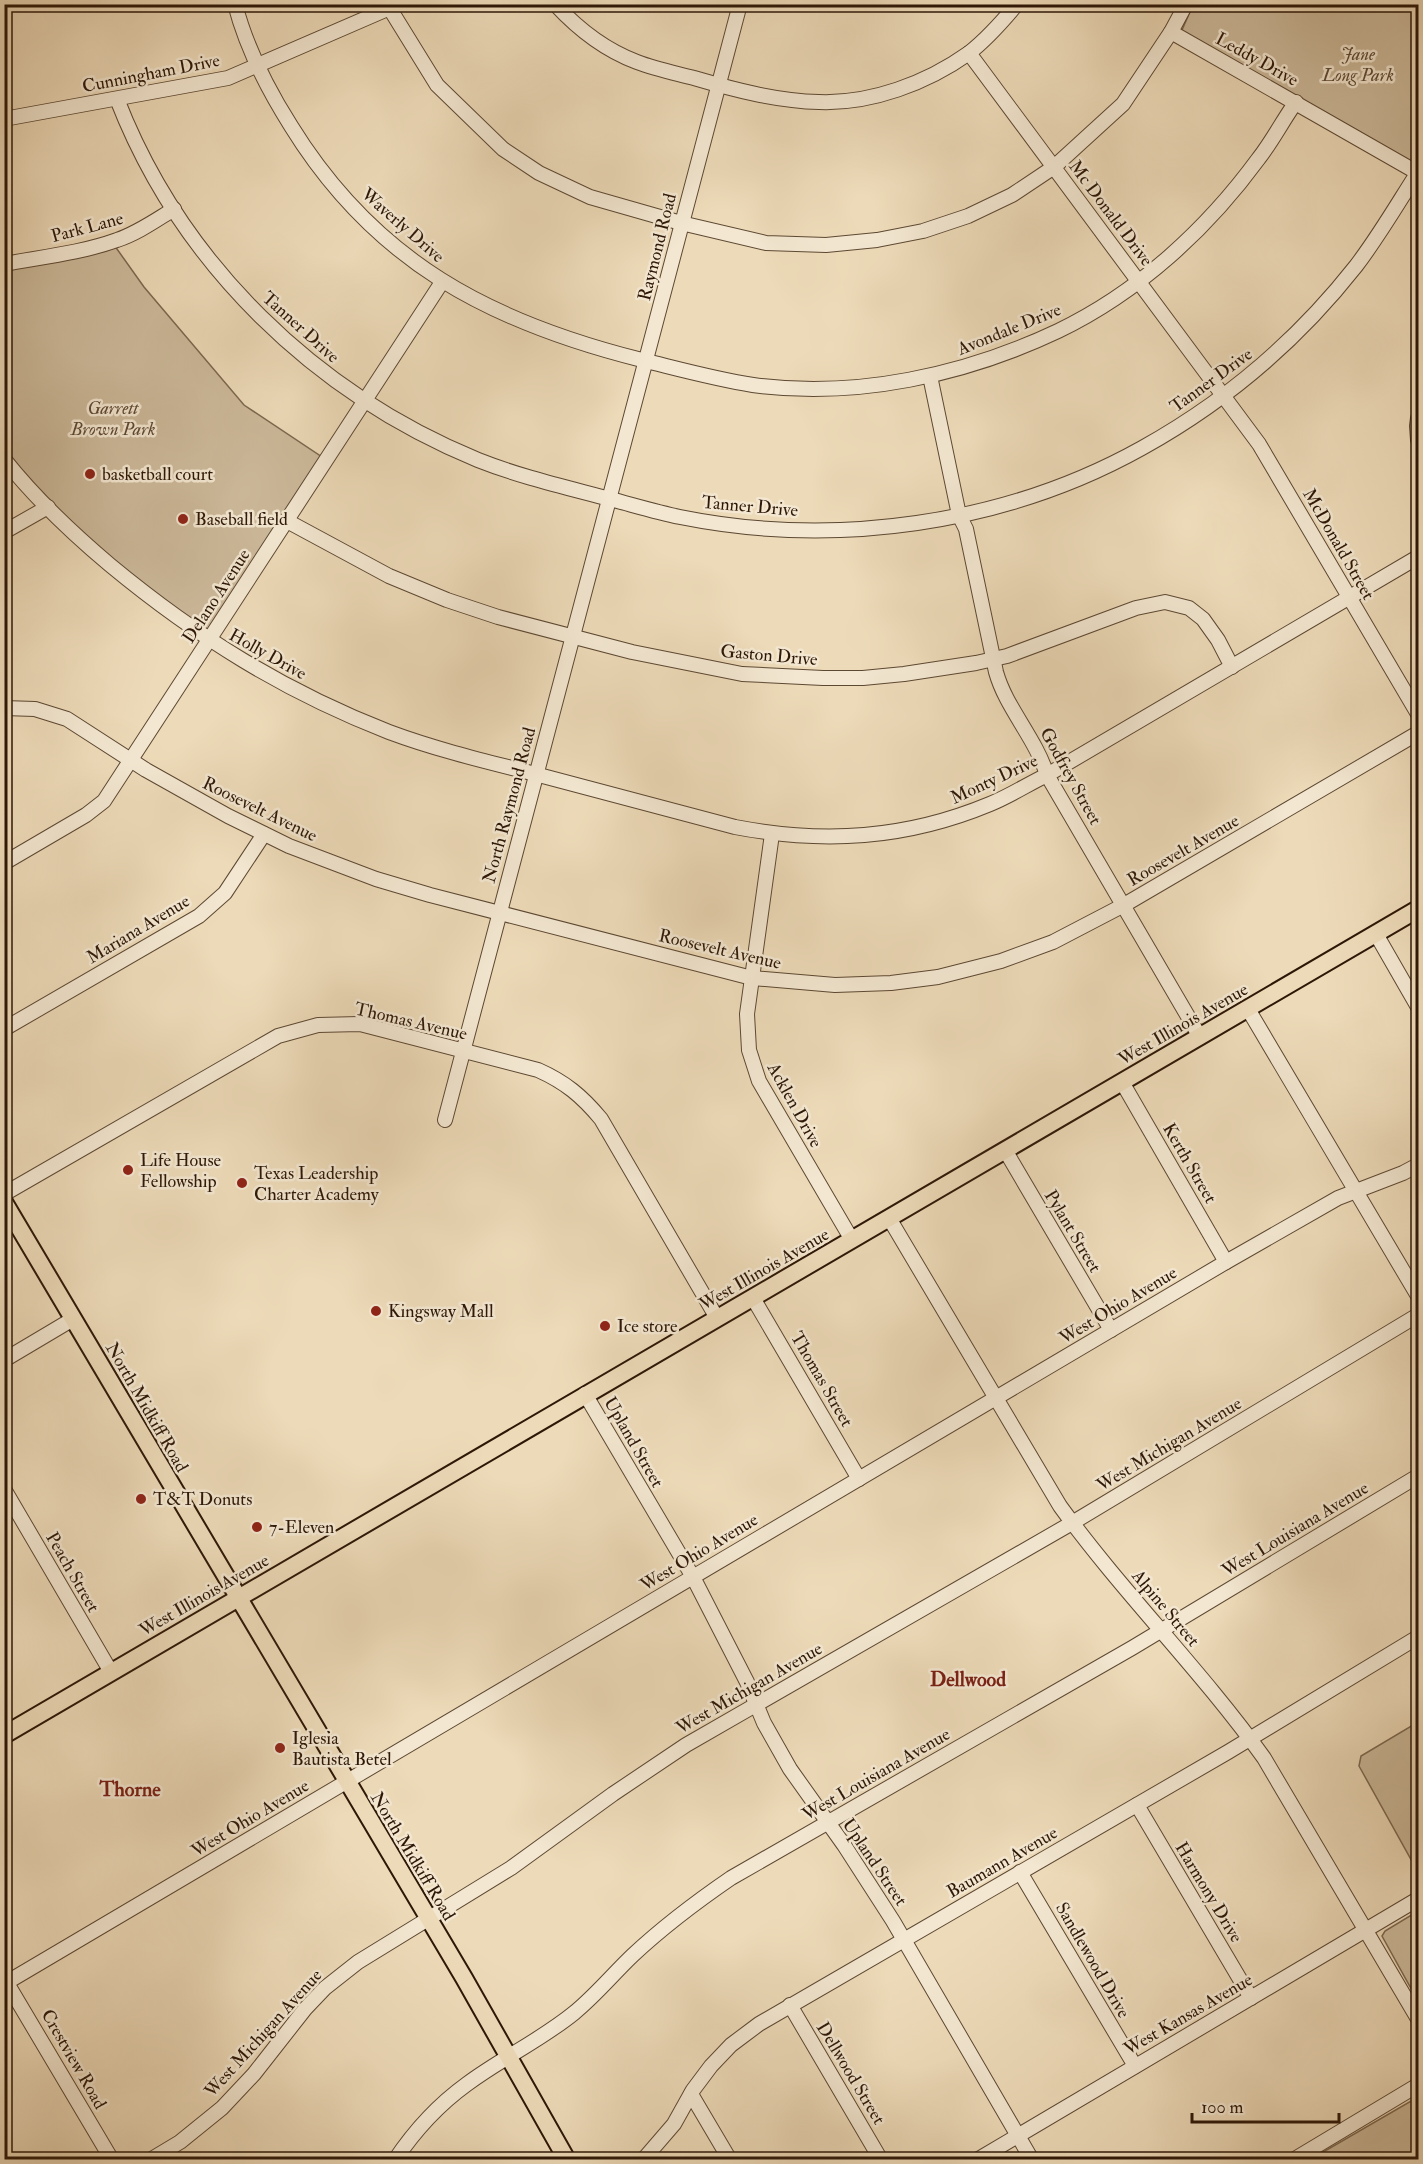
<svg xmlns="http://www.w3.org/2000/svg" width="1423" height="2164" viewBox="0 0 1423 2164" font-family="'IM FELL Double Pica',serif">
  <rect width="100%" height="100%" fill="#eddab8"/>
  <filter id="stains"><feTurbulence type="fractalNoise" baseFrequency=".00333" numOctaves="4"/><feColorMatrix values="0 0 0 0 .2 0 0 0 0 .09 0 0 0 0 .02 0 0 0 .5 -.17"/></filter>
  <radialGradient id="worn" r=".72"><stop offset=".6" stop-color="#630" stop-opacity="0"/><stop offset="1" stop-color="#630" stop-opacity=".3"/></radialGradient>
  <g fill="#ccb99a" stroke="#7c6850" stroke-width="1.5">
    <polygon points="1193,5 1418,5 1418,160 1416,164 1408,161 1185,35 1182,30"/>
    <polygon points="112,242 144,287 244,405 325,459 209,641 163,608 5,459 4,264"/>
    <polygon points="1418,1722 1418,1872 1359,1766 1361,1756"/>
    <polygon points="1418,1911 1418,2001 1382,1936 1385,1931"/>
    <polygon points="1418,2097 1418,2159 1311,2159"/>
  </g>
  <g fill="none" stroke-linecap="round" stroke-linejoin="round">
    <g stroke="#5d4833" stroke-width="16">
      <g id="minor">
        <path d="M 235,4 C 246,47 267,88 291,126 C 375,262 490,322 642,360 C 679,369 715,379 753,385 C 856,399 965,375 1058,331 C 1139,292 1207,229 1259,158 C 1273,140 1283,120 1296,102"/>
        <polyline points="387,4 437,85 503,149 539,173 590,197 681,223 766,243 826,245 877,240 923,231 968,216 1012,195 1054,167 1123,104 1171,32 1186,4"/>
        <path d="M 555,4 C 578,29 605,50 637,62 C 655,69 675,73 694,78 C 735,90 777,101 819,102 C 871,104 927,83 969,53 C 987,39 1002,22 1017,4"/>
        <polyline points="1171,32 1418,173"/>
        <polyline points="969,53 1259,444 1418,714"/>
        <path d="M 117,99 C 181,264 315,393 478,460 C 521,477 565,487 610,499 C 633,505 656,512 680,517 C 834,548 1004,525 1142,448 C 1225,402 1297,341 1356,266 C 1379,236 1398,203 1418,172"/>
        <polyline points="4,119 228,78 399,4"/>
        <path d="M 4,264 C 42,257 81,253 117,240 C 138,233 156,220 174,209"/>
        <path d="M 930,376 L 959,515 L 966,529 L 996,672 C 1006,708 1035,737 1047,775 L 1200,1037"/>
        <polyline points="1418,418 1417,426 1418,440"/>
        <path d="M 4,459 C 35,498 72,533 110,565 C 197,637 284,691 389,732 C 432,748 476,759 520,770 C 591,789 663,808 735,827 C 824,844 906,839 990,804 C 1010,796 1028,784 1047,775 L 1418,557"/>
        <polyline points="287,521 389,576 447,600 498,617 632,652 742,674 823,678 863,678 904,674 976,663 1007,656 1136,608 1165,602 1189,608 1203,619 1218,640 1232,667"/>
        <polyline points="4,532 48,507"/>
        <polyline points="4,708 35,709 67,719 146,770 228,816 289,846 376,879 430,895 752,978 835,985 891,983 938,977 1001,961 1053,942 1124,905 1418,733"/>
        <polyline points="772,834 747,1014 749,1050 759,1081 852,1240"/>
        <polyline points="4,863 86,815 104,801 442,282"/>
        <polyline points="1376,934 1418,1007"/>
        <polyline points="1248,1009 1418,1296"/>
        <polyline points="4,1029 199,916 225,893 264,834"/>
        <polyline points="1122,1082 1226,1262"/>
        <polyline points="445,1120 740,4"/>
        <polyline points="1005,1150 1111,1330"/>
        <path d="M 4,1194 L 278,1036 L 318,1025 L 360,1024 L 538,1070 C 565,1082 582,1096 601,1119 L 717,1318"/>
        <path d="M 889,1218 L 1060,1506 C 1123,1593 1201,1670 1264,1758 L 1418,2019"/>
        <polyline points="753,1298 859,1479"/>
        <polyline points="4,1360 73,1319"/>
        <polyline points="585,1394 693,1577 747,1682 764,1723 790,1769 844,1845 893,1921 1032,2160"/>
        <polyline points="4,1489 111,1672"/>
        <polyline points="1137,1805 1251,1998"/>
        <polyline points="1020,1872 1135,2066"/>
        <polyline points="4,1978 112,2160"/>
        <polyline points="4,1984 1226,1262 1338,1198 1403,1173 1418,1165"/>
        <polyline points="790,2005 881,2160"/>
        <polyline points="691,2094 730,2160"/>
        <polyline points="150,2160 180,2142 222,2108 254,2074 305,2009 325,1988 358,1962 511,1868 613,1794 686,1745 1072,1523 1418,1315"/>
        <path d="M 395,2160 C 415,2130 438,2105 467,2084 C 502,2058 541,2040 574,2013 C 596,1995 613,1974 633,1955 C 663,1927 696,1902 731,1878 L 1132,1648 L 1418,1476"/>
        <polyline points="643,2160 674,2124 693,2090 711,2066 731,2045 759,2024 1228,1752 1418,1637"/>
        <polyline points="977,2160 1418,1899"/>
        <polyline points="1293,2160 1418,2085"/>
      </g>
    </g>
    <g stroke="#2d1707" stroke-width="20">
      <g id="major">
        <polyline points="4,1202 464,1978 567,2160"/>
        <polyline points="4,1735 1418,909"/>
      </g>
    </g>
    <use href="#minor" stroke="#f3e7d1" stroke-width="14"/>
    <use href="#major" stroke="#eddab8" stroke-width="16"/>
  </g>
  <g fill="#8f2418" stroke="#f3e7d1" stroke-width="2">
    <circle cx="90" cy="474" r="6"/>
    <circle cx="183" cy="519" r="6"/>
    <circle cx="128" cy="1170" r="6"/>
    <circle cx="242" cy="1183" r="6"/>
    <circle cx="376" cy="1311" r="6"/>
    <circle cx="605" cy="1326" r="6"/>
    <circle cx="141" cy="1499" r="6"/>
    <circle cx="257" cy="1527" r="6"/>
    <circle cx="280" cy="1748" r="6"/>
  </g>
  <g text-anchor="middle" stroke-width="5" stroke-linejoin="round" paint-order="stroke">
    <g font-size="18" font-style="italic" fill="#5d4833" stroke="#f3e7d1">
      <text x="1358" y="60">Jane<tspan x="1358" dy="21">Long Park</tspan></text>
      <text x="113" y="414">Garrett<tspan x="113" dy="21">Brown Park</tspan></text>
    </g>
    <g font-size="18" fill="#2d1707" stroke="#f3e7d1">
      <text transform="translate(1257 59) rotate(29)" y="6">Leddy Drive</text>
      <text transform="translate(151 73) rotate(-11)" y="6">Cunningham Drive</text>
      <text transform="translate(1111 213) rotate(53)" y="6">Mc Donald Drive</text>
      <text transform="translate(403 225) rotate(41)" y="6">Waverly Drive</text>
      <text transform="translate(87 227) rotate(-15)" y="6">Park Lane</text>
      <text transform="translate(657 247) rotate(-76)" y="6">Raymond Road</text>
      <text transform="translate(301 327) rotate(42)" y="6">Tanner Drive</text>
      <text transform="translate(1009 329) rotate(-22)" y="6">Avondale Drive</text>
      <text transform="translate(1211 380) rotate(-36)" y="6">Tanner Drive</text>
      <text transform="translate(750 506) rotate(5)" y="6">Tanner Drive</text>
      <text transform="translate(1339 544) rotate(60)" y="6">McDonald Street</text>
      <text transform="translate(216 596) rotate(-57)" y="6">Delano Avenue</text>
      <text transform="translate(268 654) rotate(29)" y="6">Holly Drive</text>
      <text transform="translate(769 655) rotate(5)" y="6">Gaston Drive</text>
      <text transform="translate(1071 776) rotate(61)" y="6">Godfrey Street</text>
      <text transform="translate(994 779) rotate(-25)" y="6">Monty Drive</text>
      <text transform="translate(509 805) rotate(-75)" y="6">North Raymond Road</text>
      <text transform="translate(260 809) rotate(26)" y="6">Roosevelt Avenue</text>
      <text transform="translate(1183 850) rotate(-30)" y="6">Roosevelt Avenue</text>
      <text transform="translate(138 929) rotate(-31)" y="6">Mariana Avenue</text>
      <text transform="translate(720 949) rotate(13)" y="6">Roosevelt Avenue</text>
      <text transform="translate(411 1021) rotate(13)" y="6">Thomas Avenue</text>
      <text transform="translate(1183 1024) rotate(-30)" y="6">West Illinois Avenue</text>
      <text transform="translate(795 1105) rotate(61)" y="6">Acklen Drive</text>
      <text transform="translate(1190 1163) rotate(60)" y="6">Kerth Street</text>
      <text transform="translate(1073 1231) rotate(59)" y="6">Pylant Street</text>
      <text transform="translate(764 1269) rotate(-30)" y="6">West Illinois Avenue</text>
      <text transform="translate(1118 1305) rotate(-31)" y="6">West Ohio Avenue</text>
      <text transform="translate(822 1379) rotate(60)" y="6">Thomas Street</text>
      <text transform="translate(147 1407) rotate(60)" y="6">North Midkiff Road</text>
      <text transform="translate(634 1442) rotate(60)" y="6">Upland Street</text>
      <text transform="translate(1169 1444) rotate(-31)" y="6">West Michigan Avenue</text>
      <text transform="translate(1295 1529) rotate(-31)" y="6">West Louisiana Avenue</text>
      <text transform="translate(699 1552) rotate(-31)" y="6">West Ohio Avenue</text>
      <text transform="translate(73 1572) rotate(60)" y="6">Peach Street</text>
      <text transform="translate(204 1595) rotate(-30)" y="6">West Illinois Avenue</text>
      <text transform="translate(1166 1608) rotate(50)" y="6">Alpine Street</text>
      <text transform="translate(749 1688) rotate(-30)" y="6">West Michigan Avenue</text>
      <text transform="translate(876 1774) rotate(-30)" y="6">West Louisiana Avenue</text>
      <text transform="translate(250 1818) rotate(-31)" y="6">West Ohio Avenue</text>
      <text transform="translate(413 1856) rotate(59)" y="6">North Midkiff Road</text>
      <text transform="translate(875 1862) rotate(56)" y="6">Upland Street</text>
      <text transform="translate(1002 1862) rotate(-30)" y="6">Baumann Avenue</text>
      <text transform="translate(1209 1892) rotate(59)" y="6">Harmony Drive</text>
      <text transform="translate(1093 1960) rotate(60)" y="6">Sandlewood Drive</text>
      <text transform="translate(1188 2014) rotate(-30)" y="6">West Kansas Avenue</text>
      <text transform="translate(263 2033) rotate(-48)" y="6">West Michigan Avenue</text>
      <text transform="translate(74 2059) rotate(60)" y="6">Crestview Road</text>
      <text transform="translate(851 2073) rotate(59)" y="6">Dellwood Street</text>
    </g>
    <g font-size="18" fill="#2d1707" stroke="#f3e7d1" text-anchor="start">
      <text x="102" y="480">basketball court</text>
      <text x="195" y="525">Baseball field</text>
      <text x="140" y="1166">Life House<tspan x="140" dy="21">Fellowship</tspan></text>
      <text x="254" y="1179">Texas Leadership<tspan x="254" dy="21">Charter Academy</tspan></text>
      <text x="388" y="1317">Kingsway Mall</text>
      <text x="617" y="1332">Ice store</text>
      <text x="153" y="1505">T&amp;T Donuts</text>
      <text x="269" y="1533">7-Eleven</text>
      <text x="292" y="1744">Iglesia<tspan x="292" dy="21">Bautista Betel</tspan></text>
    </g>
    <g font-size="20" font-weight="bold" fill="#7a1f14" stroke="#f3e7d1">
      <text x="968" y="1686">Dellwood</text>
      <text x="130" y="1796">Thorne</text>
    </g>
  </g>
  <rect width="1423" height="2164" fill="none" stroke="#eddab8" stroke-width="24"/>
  <rect x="6" y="6" width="1411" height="2152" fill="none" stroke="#2d1707" stroke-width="3"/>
  <rect x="12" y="12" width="1399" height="2140" fill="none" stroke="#2d1707" stroke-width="1.5"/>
  <path d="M1192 2113v9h147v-9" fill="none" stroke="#2d1707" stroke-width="3"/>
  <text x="1201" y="2113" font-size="18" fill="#2d1707" stroke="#f3e7d1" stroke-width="4.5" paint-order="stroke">100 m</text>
  <rect width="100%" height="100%" filter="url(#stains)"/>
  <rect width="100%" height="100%" fill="url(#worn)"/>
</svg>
